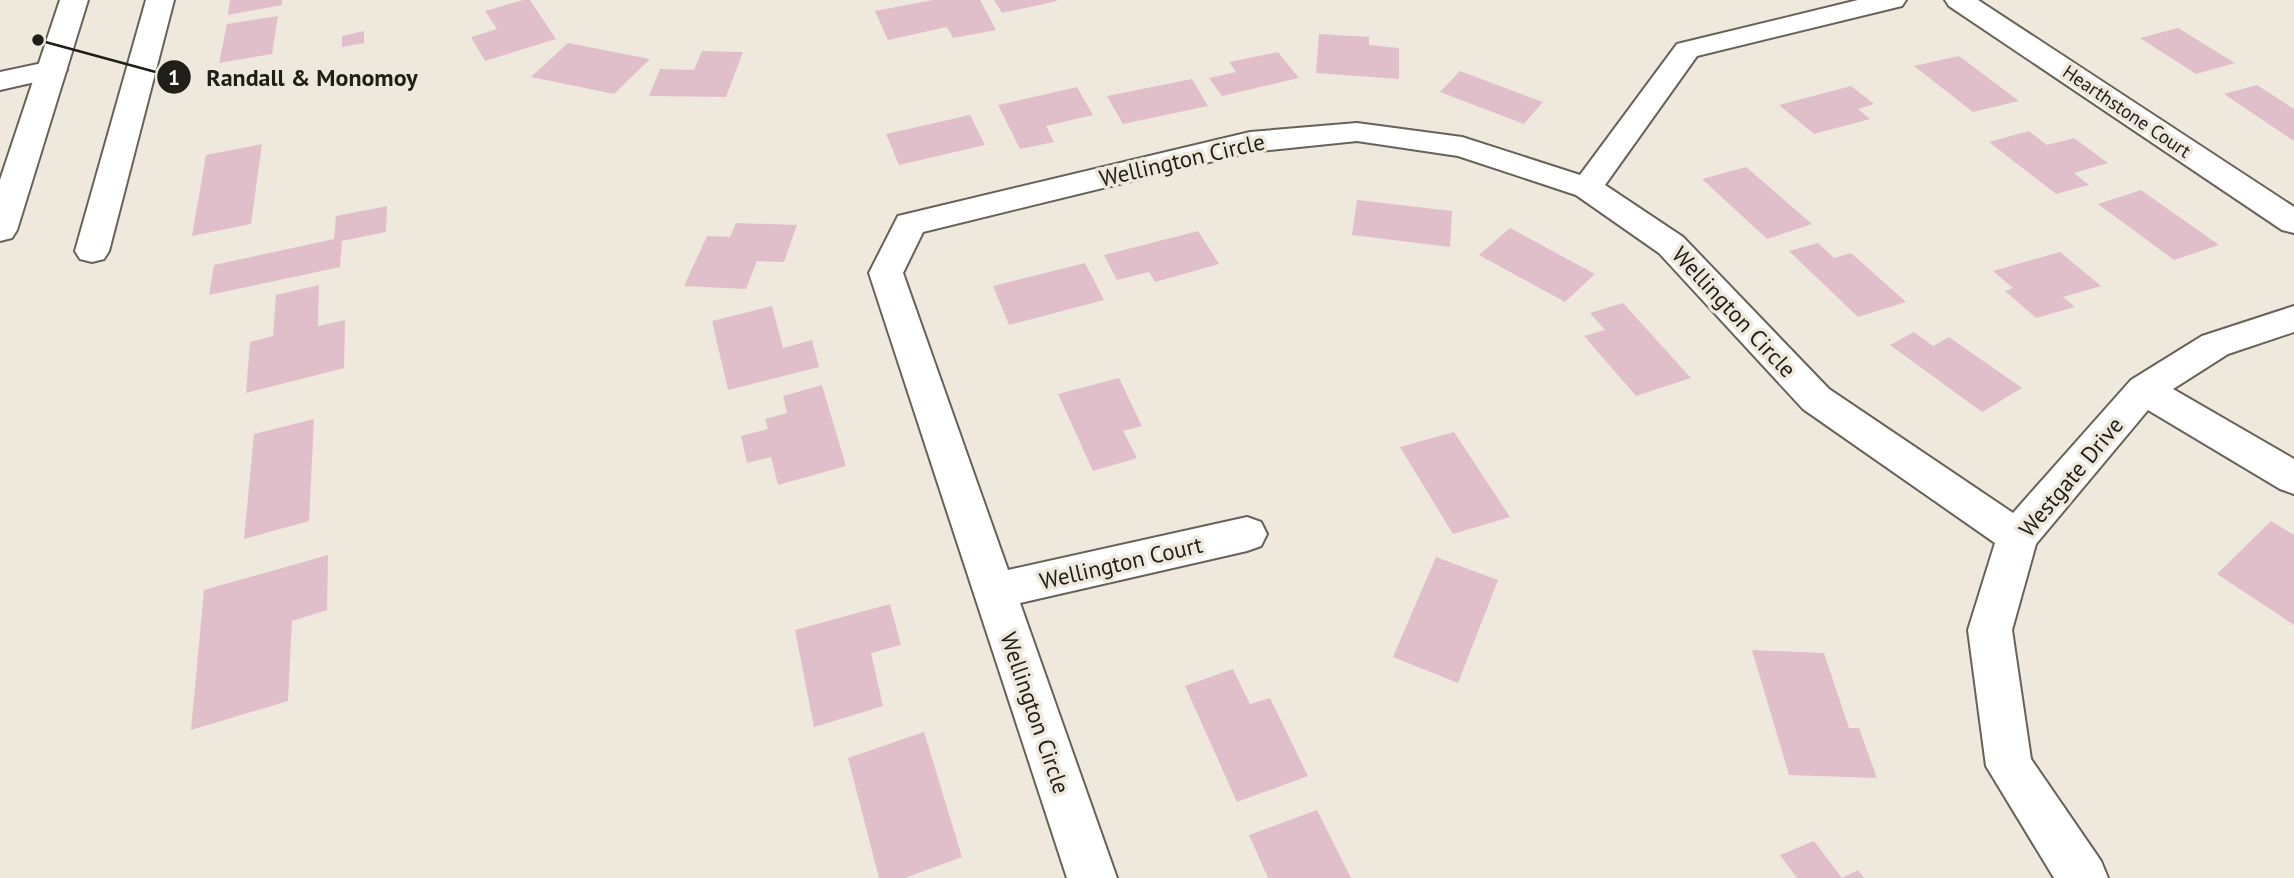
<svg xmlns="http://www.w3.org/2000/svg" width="2294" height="878" viewBox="0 0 2294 878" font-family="'PT Sans',sans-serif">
  <rect width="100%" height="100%" fill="#efe9dd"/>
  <g fill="#e0bfcb">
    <polygon points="230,0 282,0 282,5 228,15"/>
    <polygon points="523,0 530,0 556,39 485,61 471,37 497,29 485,11"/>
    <polygon points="933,0 980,0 996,30 953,38 947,27 888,40 875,11"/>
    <polygon points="994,0 1057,0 1057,1 1002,13"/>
    <polygon points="278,16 272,54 219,63 227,24"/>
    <polygon points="2178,28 2235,63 2196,74 2140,38"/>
    <polygon points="364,31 364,43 342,47 342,36"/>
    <polygon points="1319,34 1369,37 1369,45 1399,48 1399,79 1316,73"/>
    <polygon points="568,43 650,59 614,94 531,77"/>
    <polygon points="702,51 743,52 726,97 649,96 660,69 694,70"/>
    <polygon points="1278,52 1299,78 1222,96 1209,78 1236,72 1229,62"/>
    <polygon points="1959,56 2019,101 1973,112 1914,66"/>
    <polygon points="1460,71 1543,102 1524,124 1440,92"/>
    <polygon points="1192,79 1208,106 1123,124 1107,96"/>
    <polygon points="2257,85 2294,109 2294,141 2224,94"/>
    <polygon points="1851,86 1874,104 1858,109 1870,119 1814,134 1779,105"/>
    <polygon points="1077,87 1093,115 1046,126 1054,142 1020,149 998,105"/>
    <polygon points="970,115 985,145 899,165 886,134"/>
    <polygon points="2029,131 2047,145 2074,138 2108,163 2074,173 2089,185 2056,194 1989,142"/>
    <polygon points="262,144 251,224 192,236 206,155"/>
    <polygon points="1746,167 1812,224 1767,239 1702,179"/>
    <polygon points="2141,190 2219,245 2174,260 2098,204"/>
    <polygon points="1357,200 1452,211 1450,247 1352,235"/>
    <polygon points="387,206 386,232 342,241 340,267 209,295 214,265 334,239 336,216"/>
    <polygon points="736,223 797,225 784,262 757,261 746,289 684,286 707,236 730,237"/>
    <polygon points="1510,228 1595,274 1565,302 1479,255"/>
    <polygon points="1198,231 1219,264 1155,282 1149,272 1117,280 1104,255"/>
    <polygon points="1818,243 1834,258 1851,253 1906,302 1858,317 1789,251"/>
    <polygon points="2060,252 2101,286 2063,297 2075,307 2036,318 2005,291 2013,288 1993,271"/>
    <polygon points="1085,263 1104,300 1009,325 993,286"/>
    <polygon points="319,285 318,326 345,320 344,368 246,393 250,342 273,336 276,295"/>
    <polygon points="1623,303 1691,378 1636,396 1584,336 1605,330 1590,313"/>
    <polygon points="772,306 783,348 812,340 819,367 728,390 712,321"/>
    <polygon points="1914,332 1933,346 1949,337 2022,388 1982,412 1890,345"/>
    <polygon points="1119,378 1142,426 1123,431 1137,458 1093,471 1058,394"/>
    <polygon points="822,385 846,466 778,485 771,457 747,463 741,436 768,429 765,419 787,413 783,396"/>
    <polygon points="314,419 309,521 244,539 254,434"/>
    <polygon points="1454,432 1510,517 1453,534 1400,447"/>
    <polygon points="2271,521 2294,535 2294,625 2217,574"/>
    <polygon points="328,555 327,610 292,621 288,701 191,730 204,590"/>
    <polygon points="1436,557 1498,580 1458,683 1393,657"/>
    <polygon points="890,604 901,645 871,653 883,706 814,727 795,630"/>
    <polygon points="1752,650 1824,653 1849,728 1859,728 1877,778 1789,775"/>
    <polygon points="1233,669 1250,704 1270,698 1308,776 1237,802 1185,686"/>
    <polygon points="924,732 962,857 905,878 879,878 848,758"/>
    <polygon points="1317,810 1351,878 1268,878 1249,835"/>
    <polygon points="1814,841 1842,878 1858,870 1864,878 1797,878 1780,855"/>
  </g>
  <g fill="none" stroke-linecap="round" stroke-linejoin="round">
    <g stroke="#676258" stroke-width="4">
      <g id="street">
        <polygon points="146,0 174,0 109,251 104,259 92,262 80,259 75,251"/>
        <polygon points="1858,0 1906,0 1902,6 1697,56 1605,185 1683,237 1829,389 2013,513 2131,380 2202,336 2294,306 2294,332 2228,354 2173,389 2294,459 2294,494 2280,489 2148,410 2036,544 2012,630 2031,759 2101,861 2108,878 2054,878 1986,766 1968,630 1995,543 1803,409 1659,253 1576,195 1458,156 1357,141 1250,152 923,232 903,273 1008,570 1247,517 1261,522 1267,534 1261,546 1247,551 1020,603 1117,878 1067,878 869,273 898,216 1250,132 1357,123 1462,137 1580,175 1677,44"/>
        <polygon points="1945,0 1978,0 2294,207 2294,233 2282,230 1949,6"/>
        <polygon points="52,61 62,64 67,70 62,76 0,90 0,72"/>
      </g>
    </g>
    <g stroke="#676258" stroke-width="4">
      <polygon id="secondary" points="60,0 88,0 17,230 12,238 0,241 0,180"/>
    </g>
    <use href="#street" fill="#fff" fill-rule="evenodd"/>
    <use href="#secondary" fill="#fff" fill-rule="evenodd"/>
  </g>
  <g text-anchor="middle" stroke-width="7" stroke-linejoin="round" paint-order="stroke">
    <g font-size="19" fill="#201e19" stroke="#efe9dd">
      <text transform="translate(2127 111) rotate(34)" y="7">Hearthstone Court</text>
    </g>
    <g font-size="23" fill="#201e19" stroke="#efe9dd">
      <text transform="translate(1182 160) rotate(-13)" y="8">Wellington Circle</text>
      <text transform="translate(1734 312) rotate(47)" y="8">Wellington Circle</text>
      <text transform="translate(2071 477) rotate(-50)" y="8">Westgate Drive</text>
      <text transform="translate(1121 563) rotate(-13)" y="8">Wellington Court</text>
      <text transform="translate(1035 713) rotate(71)" y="8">Wellington Circle</text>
    </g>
  </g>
  <path fill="none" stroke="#201e19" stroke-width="2.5" d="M38 40L174 77"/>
  <g fill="#201e19" stroke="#efe9dd" stroke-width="2.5">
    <circle cx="38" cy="40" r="7"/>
    <circle cx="174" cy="77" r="18"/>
  </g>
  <g font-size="21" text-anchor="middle" font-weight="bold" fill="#fff">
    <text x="174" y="85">1</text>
  </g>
  <g font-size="24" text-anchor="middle" font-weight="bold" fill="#201e19" stroke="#efe9dd" stroke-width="7" stroke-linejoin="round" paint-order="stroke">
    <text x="312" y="86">Randall &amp; Monomoy</text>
  </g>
</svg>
